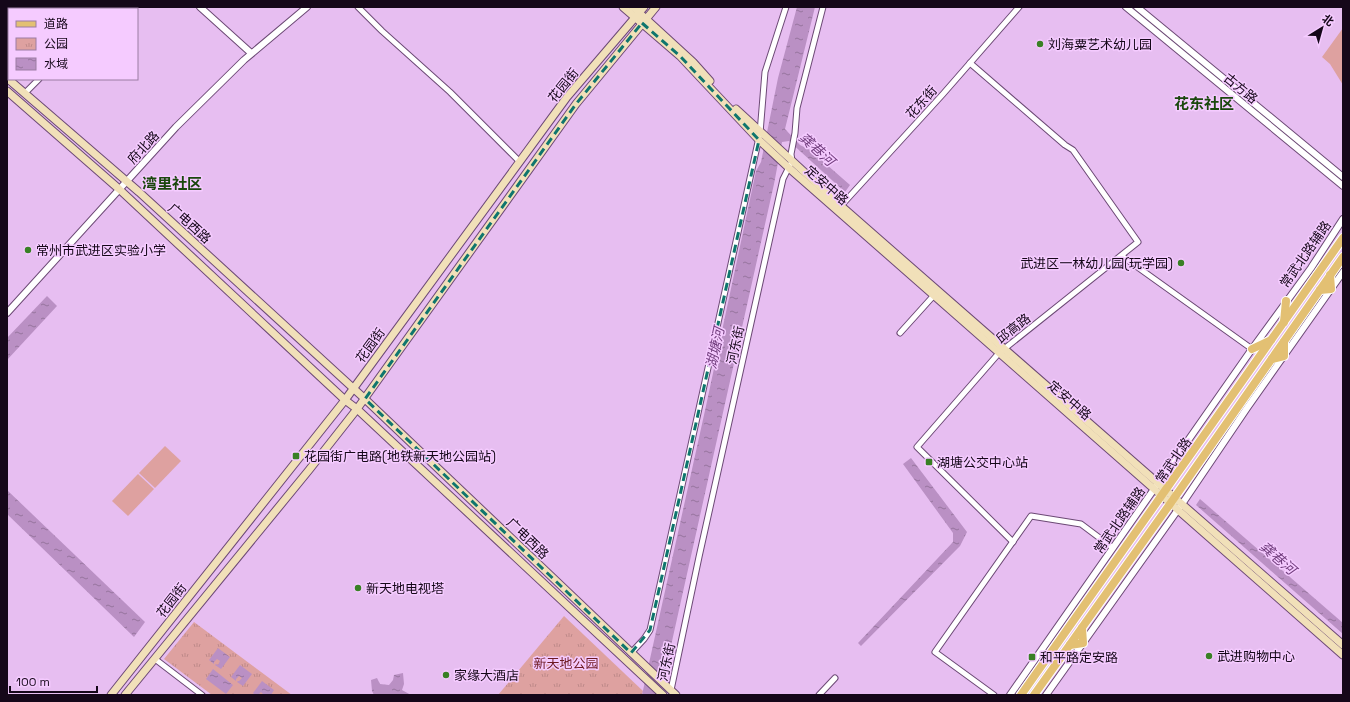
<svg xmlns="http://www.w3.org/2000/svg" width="1350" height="702" viewBox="0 0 1350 702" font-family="'Space Grotesk','Noto Sans SC',sans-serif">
  <defs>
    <pattern id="park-tufts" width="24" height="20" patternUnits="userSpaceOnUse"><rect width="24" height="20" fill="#dea1a0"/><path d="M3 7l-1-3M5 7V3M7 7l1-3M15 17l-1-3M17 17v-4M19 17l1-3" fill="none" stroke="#be8989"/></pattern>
    <pattern id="water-ripples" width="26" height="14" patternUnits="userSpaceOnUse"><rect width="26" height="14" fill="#ba90c4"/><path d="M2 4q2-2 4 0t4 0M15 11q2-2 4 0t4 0" fill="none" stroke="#96749e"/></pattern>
  </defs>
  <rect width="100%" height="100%" fill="#e7bef1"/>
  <g fill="#dea1a0">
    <polygon points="1343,28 1343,85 1330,64 1322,57"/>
    <polygon points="165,446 181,461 155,488 139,473"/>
    <polygon points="138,474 154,489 128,516 112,501"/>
  </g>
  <g fill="url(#park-tufts)">
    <polygon points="564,616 643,691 642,695 498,695"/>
    <polygon points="194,622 292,695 212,695 164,659"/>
  </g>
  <g fill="url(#water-ripples)">
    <polygon points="797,7 815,7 785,129 800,145 810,150 850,185 845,192 789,141 782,142 774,184 660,695 642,695 706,406 756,171 761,162 778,78"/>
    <polygon points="47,296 57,306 7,360 7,338"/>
    <polygon points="911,458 967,532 960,546 861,646 858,643 953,542 953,533 903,464"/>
    <polygon points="7,490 145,622 134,637 7,514"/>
    <polygon points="1200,499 1343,623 1343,634 1196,505"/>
    <polygon points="218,648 230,657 221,669 215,665 216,664 218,665 220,661 217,659 214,662 214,664 209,660"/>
    <polygon points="240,665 252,674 243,686 237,682 238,681 239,681 242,678 239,676 236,679 236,681 231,677"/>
    <polygon points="213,669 233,685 226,694 206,679"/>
    <polygon points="403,673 404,684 402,690 411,695 374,695 372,691 371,680 377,678 380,684 389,685 393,680 394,675"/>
    <polygon points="262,681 274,690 271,695 264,695 261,692 258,695 255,695 253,693"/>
  </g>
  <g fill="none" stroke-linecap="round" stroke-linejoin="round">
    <g stroke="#6c4975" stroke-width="7">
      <g id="minor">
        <polyline points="358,7 382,31 450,92 520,162"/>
        <polyline points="105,9 107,7"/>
        <polyline points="970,63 1065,145 1073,150 1138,242 999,353 917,447 1013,542"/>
        <polyline points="25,93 39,79"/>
        <polyline points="839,208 943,94 1019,7"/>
        <polyline points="1122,256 1252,349"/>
        <polyline points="900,333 936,293"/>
        <polyline points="631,653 644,639 650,630 760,133 765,72 786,7"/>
        <polyline points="155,659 202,695"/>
        <polyline points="671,690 699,557 783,179 792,161 791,154 795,133 797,108 823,7"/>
        <polyline points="819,695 835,678"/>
        <polyline points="994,695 935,652 1031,516 1081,524 1113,548"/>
      </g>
    </g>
    <g stroke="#6c4975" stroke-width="8">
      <g id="tertiary">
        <polyline points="200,7 251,53"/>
        <polyline points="1126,7 1343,186"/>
        <polyline points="1137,7 1343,177"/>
        <polyline points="7,313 176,127 244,60 307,7"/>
        <polyline points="1010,695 1252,349 1311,268 1343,219"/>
        <polyline points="1046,695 1182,504 1247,408 1343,272"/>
      </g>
    </g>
    <g stroke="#6c4975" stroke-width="9">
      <g id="secondary">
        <polyline points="623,7 680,56 759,140 789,168 1343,655"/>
        <polyline points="633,7 693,62 710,81"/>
        <polyline points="7,78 139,192 365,399 676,695"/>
        <polyline points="7,91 119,189 345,400 357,409 663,695"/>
        <polyline points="736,109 841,206 1343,645"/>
        <polyline points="111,695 345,400 567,97 644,7"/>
        <polyline points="125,695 309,470 357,409 576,104 656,7"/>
      </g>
    </g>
    <g stroke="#fff" stroke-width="10">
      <g id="primary">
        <polyline points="1320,290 1331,289 1330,275"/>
        <polyline points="1284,322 1286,301"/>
        <polyline points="1252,349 1271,340"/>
        <polyline points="1272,359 1284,356 1284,342"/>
        <polyline points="1070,645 1083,643 1082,628"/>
        <polyline points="1021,695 1343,238"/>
        <polyline points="1034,695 1170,504 1343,257"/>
      </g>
    </g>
    <use href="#minor" stroke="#fff" stroke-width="5"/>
    <use href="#tertiary" stroke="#fff" stroke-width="6"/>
    <use href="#secondary" stroke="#f1e0b9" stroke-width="7"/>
    <use href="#primary" stroke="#e3c073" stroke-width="8"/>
  </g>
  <path fill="none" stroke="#0f766e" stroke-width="3" stroke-dasharray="8 5" stroke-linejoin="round" d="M 642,23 L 680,56 L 759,140 L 650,630 L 631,653 L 365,399 L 576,104 Z"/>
  <g fill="#398025" stroke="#f5cbff" stroke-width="1.5">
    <circle cx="1040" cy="44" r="4"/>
    <circle cx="28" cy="250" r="4"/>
    <circle cx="1181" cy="263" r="4"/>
    <rect x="292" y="452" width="8" height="8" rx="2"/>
    <rect x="925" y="458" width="8" height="8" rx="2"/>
    <circle cx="358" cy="588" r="4"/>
    <circle cx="1209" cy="656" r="4"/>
    <rect x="1028" y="653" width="8" height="8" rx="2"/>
    <circle cx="446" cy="675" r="4"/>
  </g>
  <g text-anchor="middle" stroke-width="3" stroke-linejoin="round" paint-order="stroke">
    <g font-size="13" fill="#150719" stroke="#f5cbff" text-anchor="start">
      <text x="1048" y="49">刘海粟艺术幼儿园</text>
      <text x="36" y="255">常州市武进区实验小学</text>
      <text x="1173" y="268" text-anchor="end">武进区一林幼儿园(玩学园)</text>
      <text x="304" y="461">花园街广电路(地铁新天地公园站)</text>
      <text x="937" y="467">湖塘公交中心站</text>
      <text x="366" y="593">新天地电视塔</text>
      <text x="1217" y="661">武进购物中心</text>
      <text x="1040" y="662">和平路定安路</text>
      <text x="454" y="680">家缘大酒店</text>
    </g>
    <g font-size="13" fill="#150719" stroke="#f5cbff">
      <text transform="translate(563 85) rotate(-51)" y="5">花园街</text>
      <text transform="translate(1241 88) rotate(39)" y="5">古方路</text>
      <text transform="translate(921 102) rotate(-48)" y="5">花东街</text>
      <text transform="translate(143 147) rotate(-47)" y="5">府北路</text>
      <text transform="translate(827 185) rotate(41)" y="5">定安中路</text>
      <text transform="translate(190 223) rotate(42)" y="5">广电西路</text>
      <text transform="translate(1305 254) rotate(-55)" y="5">常武北路辅路</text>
      <text transform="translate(1013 328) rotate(-38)" y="5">邱高路</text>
      <text transform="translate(370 345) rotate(-54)" y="5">花园街</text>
      <text transform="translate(735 345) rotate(-78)" y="5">河东街</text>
      <text transform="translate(1070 400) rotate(41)" y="5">定安中路</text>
      <text transform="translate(1173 460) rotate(-55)" y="5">常武北路</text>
      <text transform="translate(1119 520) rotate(-55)" y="5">常武北路辅路</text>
      <text transform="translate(528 538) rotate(44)" y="5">广电西路</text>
      <text transform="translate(171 600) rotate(-52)" y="5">花园街</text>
      <text transform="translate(666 662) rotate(-78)" y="5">河东街</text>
    </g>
    <g font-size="13" fill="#6d1922" stroke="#f5cbff">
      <text x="566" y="668">新天地公园</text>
    </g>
    <g font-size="14" font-style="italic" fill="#713d7d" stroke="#f5cbff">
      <text transform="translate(817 149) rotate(42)" y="5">龚巷河</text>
      <text transform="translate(715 348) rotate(-78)" y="5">湖塘河</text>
      <text transform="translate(1278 558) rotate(41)" y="5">龚巷河</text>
    </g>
    <g font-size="15" font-weight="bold" fill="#1a470d" stroke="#f5cbff">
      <text x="1204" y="109">花东社区</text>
      <text x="172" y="189">湾里社区</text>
    </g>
  </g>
  <rect width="1350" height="702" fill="none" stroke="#150719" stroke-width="16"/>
  <rect x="8" y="8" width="130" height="72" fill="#f5cbff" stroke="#9b7da3"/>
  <rect x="16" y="21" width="20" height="6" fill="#e3c073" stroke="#9b7da3"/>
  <text x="44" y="28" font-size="12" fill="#150719">道路</text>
  <rect x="16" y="38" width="20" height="12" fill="url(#park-tufts)" stroke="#9b7da3"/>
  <text x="44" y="48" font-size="12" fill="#150719">公园</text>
  <rect x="16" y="58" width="20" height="12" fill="url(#water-ripples)" stroke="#9b7da3"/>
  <text x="44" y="68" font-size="12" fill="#150719">水域</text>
  <g transform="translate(1322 28) rotate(37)" stroke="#f5cbff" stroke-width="3" paint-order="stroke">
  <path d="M0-3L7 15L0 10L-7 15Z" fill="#150719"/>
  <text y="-6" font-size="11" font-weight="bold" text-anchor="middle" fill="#150719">北</text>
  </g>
  <path d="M10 686v6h87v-6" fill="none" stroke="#150719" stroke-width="2"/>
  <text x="16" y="686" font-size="12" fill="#150719" stroke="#f5cbff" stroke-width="3" paint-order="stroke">100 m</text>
</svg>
